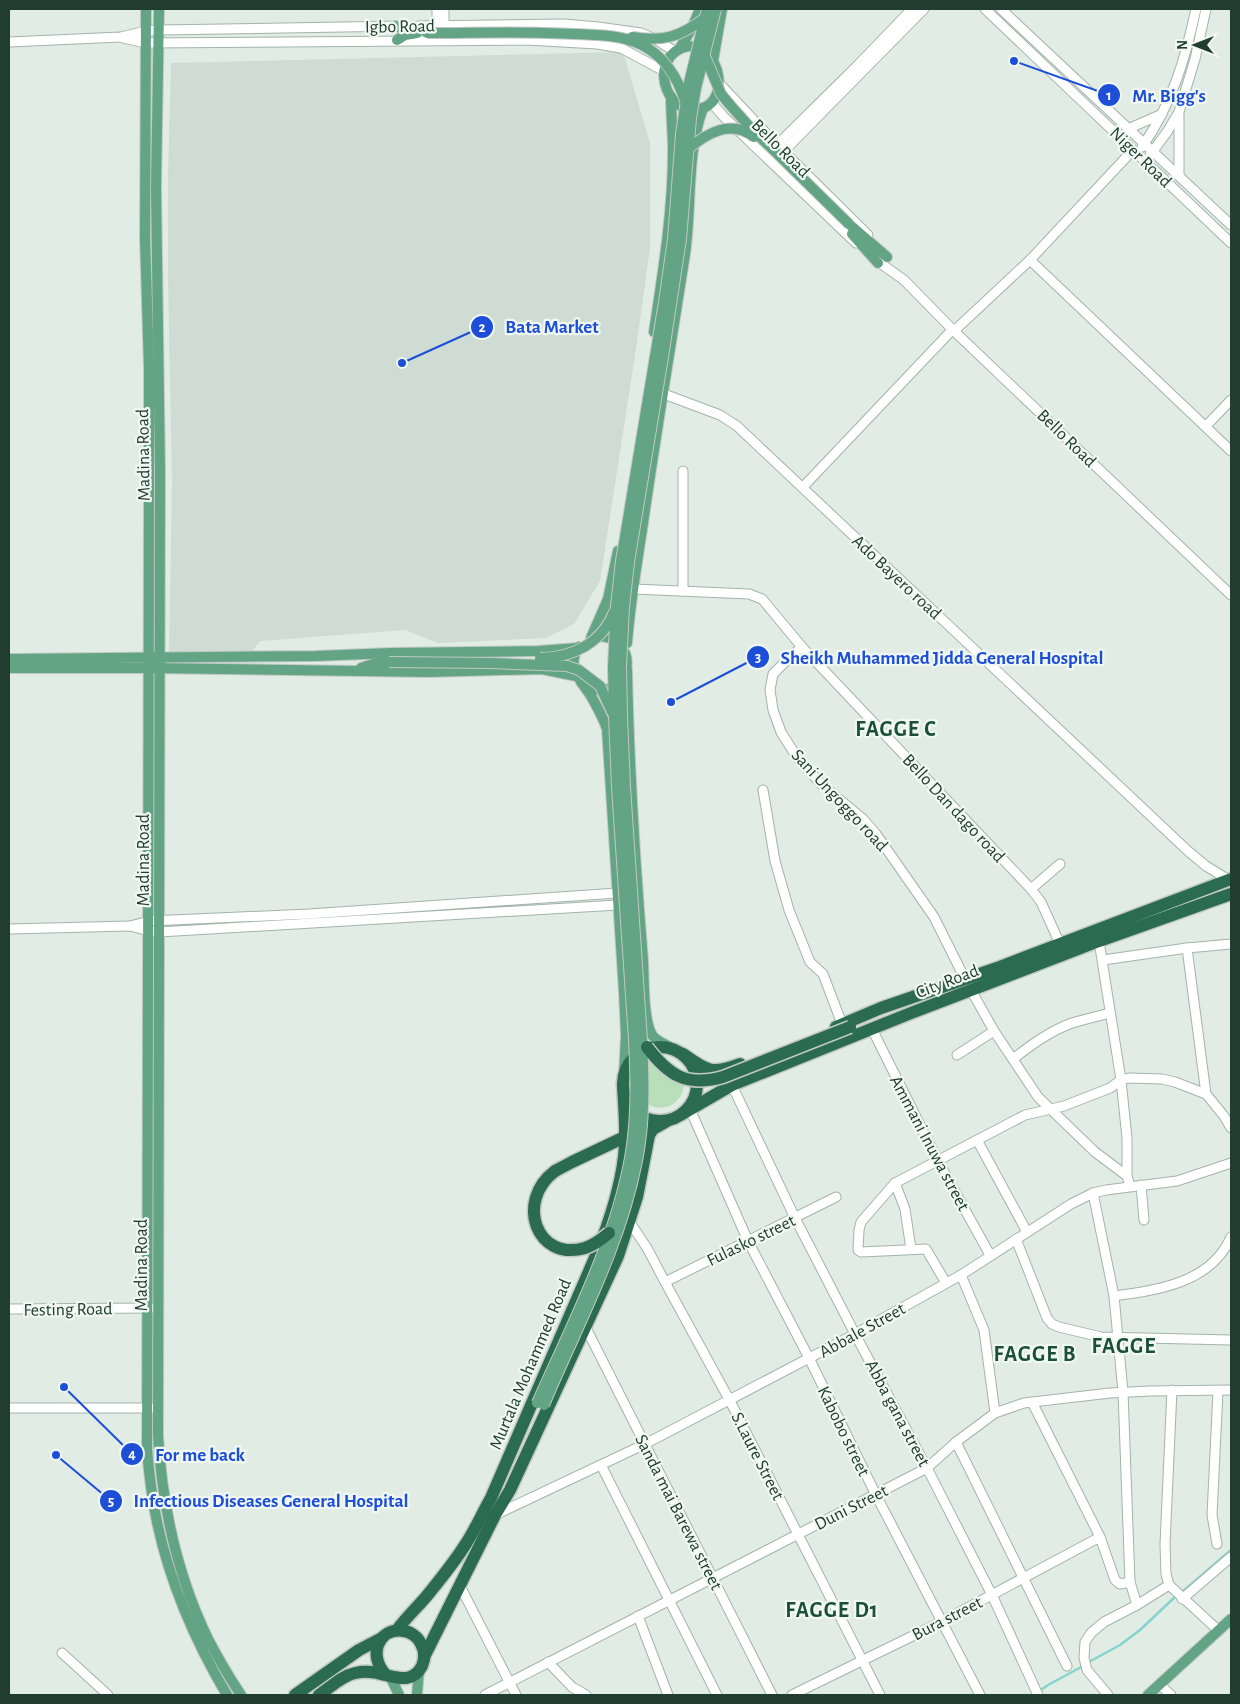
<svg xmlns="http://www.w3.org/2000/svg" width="1240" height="1704" viewBox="0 0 1240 1704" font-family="'Alegreya Sans',sans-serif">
  <rect width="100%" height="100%" fill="#e0ece4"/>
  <polygon fill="#cfdcd3" points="623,52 650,143 650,248 636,349 600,581 574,624 546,638 438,643 405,630 260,641 252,652 169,653 172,482 168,280 168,175 171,63"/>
  <path fill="#b8deba" d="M 661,1058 C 706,1071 677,1128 641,1100 L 643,1064 L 652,1060 Z"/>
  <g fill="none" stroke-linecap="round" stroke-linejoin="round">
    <g stroke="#86d4ce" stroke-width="2.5">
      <polyline points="1181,1593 1231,1550"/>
      <polyline points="1087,1663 1120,1645 1140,1630 1176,1596"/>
      <polyline points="1038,1692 1048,1685 1083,1666"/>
    </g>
    <g stroke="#a3b4aa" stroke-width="11">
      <g id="minor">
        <polyline points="437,9 437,25"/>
        <polyline points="444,9 444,25"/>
        <polyline points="985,9 1231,243"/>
        <polyline points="1001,9 1231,225"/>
        <polyline points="418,26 564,24 598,27 641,33 655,39 674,51"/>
        <polyline points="123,38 146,43 527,40 597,44 621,48 664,71"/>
        <polyline points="9,42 121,37 146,31 160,30 403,26"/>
        <polyline points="719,83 777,145 868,235"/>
        <polyline points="711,102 724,117 856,243"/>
        <polyline points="1130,128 1162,114"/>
        <polyline points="777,145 856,67 912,9"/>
        <path d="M 1142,147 C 1172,104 1185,60 1196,9"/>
        <polyline points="784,151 924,9"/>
        <polyline points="1150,155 1167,132 1179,112 1195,59 1206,9"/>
        <polyline points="1179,175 1179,115"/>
        <polyline points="873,258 904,280 954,331 1231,595"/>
        <polyline points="1030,260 1231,451"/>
        <polyline points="954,331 1030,260 1133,150"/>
        <polyline points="664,394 720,415 737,426 1188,851 1206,866 1229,880"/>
        <polyline points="1206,426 1231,400"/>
        <polyline points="803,487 953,329"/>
        <polyline points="633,589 749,594 762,599 802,647 1031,889 1041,902 1060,944"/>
        <polyline points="683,591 683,471"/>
        <polyline points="802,647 789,658 773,674 770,690 773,710 781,732 796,756 822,785 863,819 876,834 934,917 965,979"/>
        <polyline points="763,790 775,861 789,910 810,962 823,974 842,1024"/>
        <polyline points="1031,889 1060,864"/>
        <polyline points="617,893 309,914 149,921 130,926 149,931 159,932 618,905"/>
        <polyline points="9,929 130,926"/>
        <polyline points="1099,941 1121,1080 1127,1138 1127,1176 1130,1186"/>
        <polyline points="1187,948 1206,1094"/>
        <polyline points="1103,960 1187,948 1231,944"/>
        <polyline points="971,990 994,1031 1038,1097 1095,1152 1127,1176"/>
        <polyline points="872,1029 938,1161 990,1255"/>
        <polyline points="957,1055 994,1031"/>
        <path d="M 1013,1059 C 1031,1045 1050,1031 1072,1023 C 1085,1019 1098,1016 1110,1013"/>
        <polyline points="730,1081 795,1218 855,1334 927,1468 992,1595 1038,1695"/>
        <polyline points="690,1109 748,1241 809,1358 876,1495 980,1695"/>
        <polyline points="977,1140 1027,1232"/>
        <polyline points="895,1183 905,1209 911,1249"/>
        <polyline points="1141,1185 1144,1220"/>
        <polyline points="1093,1193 1114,1296 1123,1392 1130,1582 1137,1605"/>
        <polyline points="629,1221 647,1248 665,1282 730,1401 880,1695"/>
        <polyline points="1016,1239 1047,1318 1052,1324 1059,1327 1101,1337 1231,1340"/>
        <polyline points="961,1275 984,1330 995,1413"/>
        <polyline points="665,1282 836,1197"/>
        <polyline points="946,1283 926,1249 861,1252 858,1250 859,1230 861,1222 895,1183 1025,1115 1064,1106 1110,1088 1121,1080 1129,1078 1162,1079 1175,1082 1206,1094 1224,1116 1231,1128"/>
        <path d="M 1114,1296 C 1158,1290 1211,1283 1231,1237"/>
        <polyline points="9,1309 153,1308"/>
        <polyline points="586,1328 772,1695"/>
        <polyline points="1172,1390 1165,1544 1166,1574 1169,1585 1219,1631"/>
        <polyline points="1032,1402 1100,1537 1115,1580 1120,1584 1130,1582"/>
        <polyline points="9,1408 153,1408"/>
        <polyline points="956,1442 1067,1666"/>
        <polyline points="601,1465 717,1695"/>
        <polyline points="495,1515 645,1444 855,1334 961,1275 1071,1204 1093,1193 1106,1190 1177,1181 1231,1163"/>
        <polyline points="1217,1544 1212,1515 1218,1391"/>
        <polyline points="459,1584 516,1695"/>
        <polyline points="1182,1599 1231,1557"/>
        <polyline points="638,1616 668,1695"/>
        <polyline points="62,1653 108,1695"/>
        <polyline points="548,1662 572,1687 586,1695"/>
        <polyline points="1160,1685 1171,1695"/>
        <polyline points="485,1695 927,1468 956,1442 995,1413 1024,1403 1110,1393 1150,1391 1231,1390"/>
        <polyline points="792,1695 941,1622 1100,1537"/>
        <polyline points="1108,1695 1087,1670 1084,1658 1085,1642 1091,1633 1104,1622 1137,1605 1169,1585"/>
      </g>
    </g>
    <g stroke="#c1c9c5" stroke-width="12">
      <g id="major">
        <path d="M 146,9 L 145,238 L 149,368 L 149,487 L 147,1450 C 149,1474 152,1498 157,1522 C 170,1583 195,1641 227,1695"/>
        <path d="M 159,9 L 156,187 L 160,470 L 158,1435 C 162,1505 177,1575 208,1639 C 218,1658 229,1677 241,1695"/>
        <polyline points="396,26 403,29 427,29"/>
        <polyline points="397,40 405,35 417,33"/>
        <path d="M 688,46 C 723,48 730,104 699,109 C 664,116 647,55 688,46 Z"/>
        <polyline points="680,48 692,28 700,9"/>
        <polyline points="713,61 722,9"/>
        <polyline points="849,224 887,257"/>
        <polyline points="852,234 878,263"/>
        <path d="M 654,332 C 663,272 673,212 673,151 C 673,133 671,115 671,97"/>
        <path d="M 593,637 C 620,631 637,661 620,681"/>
        <polyline points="591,638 608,599 618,551"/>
        <path d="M 627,643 C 630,603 637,563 643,523 C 656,433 671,344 685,254 C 692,206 686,154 703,108"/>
        <path d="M 579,647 C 565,665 581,681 591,696 C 597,707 603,717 607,729 L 624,992 L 626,1035 L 624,1075"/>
        <polyline points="9,659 316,656 391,653 538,651 578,648"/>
        <polyline points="9,668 148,668 429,672 542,669 576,676"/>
        <polyline points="361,668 373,664 389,662"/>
        <path d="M 627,670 C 629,767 635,864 643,960 C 644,978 643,1020 652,1035 C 656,1041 665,1044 671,1048"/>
        <path d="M 581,682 C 590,689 597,691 608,689"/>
        <polyline points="391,1678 399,1695"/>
        <polyline points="417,1695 419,1670"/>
        <polyline points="1148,1695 1231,1619"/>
      </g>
    </g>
    <g stroke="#c1c9c5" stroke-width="15">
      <g id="highway">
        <polyline points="836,1027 881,1008 997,968 1231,879"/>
        <circle cx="660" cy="1084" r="37"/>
        <path d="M 683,1054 C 707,1071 711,1075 740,1064"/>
        <polyline points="682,1114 732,1085 911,1013 1099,941 1231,894"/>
        <polyline points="555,1171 572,1162 631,1134"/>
        <path d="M 397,1630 C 407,1616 420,1605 430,1592 C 443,1576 456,1560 467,1542 C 476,1528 483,1512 491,1498 L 597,1253 C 609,1223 620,1190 624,1157 C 627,1133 624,1109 623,1084"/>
        <polyline points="424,1657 495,1515 510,1490 618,1256 637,1197 649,1135 653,1129 667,1121"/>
        <polyline points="295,1695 359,1650 382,1638"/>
        <path d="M 319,1695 C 330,1688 341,1676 355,1673 C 364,1671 376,1672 385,1675 C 399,1678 413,1683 422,1666 C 425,1659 425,1651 421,1644 C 418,1637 411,1632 404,1631 C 377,1627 368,1657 386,1675"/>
      </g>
    </g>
    <use href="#minor" stroke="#fff" stroke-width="9"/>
    <use href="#major" stroke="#63a484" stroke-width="10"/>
    <use href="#highway" stroke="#2b6b4f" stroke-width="12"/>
    <g stroke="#c1c9c5" stroke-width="12" stroke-linecap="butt">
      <g id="major-bridge">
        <path d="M 427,33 C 476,33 526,31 575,34 C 598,35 622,35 642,45 C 664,56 678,78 685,101"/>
        <path d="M 632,37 C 663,42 680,37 705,18"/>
        <polyline points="704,54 721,94 731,106 748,125 849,224"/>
        <path d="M 688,149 C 707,133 731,119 754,137"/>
        <path d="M 540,658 C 572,658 602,643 614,612"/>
        <polyline points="389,662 492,663 567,666 579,670 600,686 612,712"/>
        <path d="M 537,1403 C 572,1324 614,1244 630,1158 C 637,1119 636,1080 634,1040 L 617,787 L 614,717 L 613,667 L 616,606 L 621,561 L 664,302 L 673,239 L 681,134 L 688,87 L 707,9"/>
        <path d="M 544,1405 C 578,1324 620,1248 637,1161 C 645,1121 644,1080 642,1040 L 625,787 L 622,717 L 621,667 L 624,607 L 629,562 L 663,357 L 681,239 L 691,118 L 696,88 L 716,9"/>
      </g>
    </g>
    <g stroke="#c1c9c5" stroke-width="15" stroke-linecap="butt">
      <g id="highway-bridge">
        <path d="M 647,1047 C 669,1076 687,1087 723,1077 L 850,1027"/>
        <path d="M 555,1171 C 515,1201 536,1262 585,1248 C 594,1245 602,1239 609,1233"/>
      </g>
    </g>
    <use href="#major-bridge" stroke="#63a484" stroke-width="10"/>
    <use href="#highway-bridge" stroke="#2b6b4f" stroke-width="12"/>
  </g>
  <g text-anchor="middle" stroke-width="4.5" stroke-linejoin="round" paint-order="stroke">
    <g font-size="18" fill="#203d2f" stroke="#f1f8f3">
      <text transform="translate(400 26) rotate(-1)" y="6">Igbo Road</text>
      <text transform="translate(781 148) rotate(45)" y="6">Bello Road</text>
      <text transform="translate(1141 157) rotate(44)" y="6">Niger Road</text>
      <text transform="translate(1067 438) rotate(44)" y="6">Bello Road</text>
      <text transform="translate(143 455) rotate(-91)" y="6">Madina Road</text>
      <text transform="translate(897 577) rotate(43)" y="6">Ado Bayero road</text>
      <text transform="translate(840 800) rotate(47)" y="6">Sani Ungoggo road</text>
      <text transform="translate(954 808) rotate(47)" y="6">Bello Dan dago road</text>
      <text transform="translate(143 860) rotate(-90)" y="6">Madina Road</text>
      <text transform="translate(947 981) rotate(-21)" y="6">City Road</text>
      <text transform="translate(930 1143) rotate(62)" y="6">Ammani Inuwa street</text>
      <text transform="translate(751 1240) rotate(-26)" y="6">Fulasko street</text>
      <text transform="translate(141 1265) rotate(-90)" y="6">Madina Road</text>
      <text transform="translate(68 1309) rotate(-1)" y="6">Festing Road</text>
      <text transform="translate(862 1330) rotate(-29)" y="6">Abbale Street</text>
      <text transform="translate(530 1364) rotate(-67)" y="6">Murtala Mohammed Road</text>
      <text transform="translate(898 1413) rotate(62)" y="6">Abba gana street</text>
      <text transform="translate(844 1431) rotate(64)" y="6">Kabobo street</text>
      <text transform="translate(758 1456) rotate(63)" y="6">S.Laure Street</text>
      <text transform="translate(851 1507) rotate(-27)" y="6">Duni Street</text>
      <text transform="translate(679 1512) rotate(63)" y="6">Sanda mai Barewa street</text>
      <text transform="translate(947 1618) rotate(-27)" y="6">Bura street</text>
    </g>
    <g font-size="22" font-weight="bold" letter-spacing="1" fill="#1b5037" stroke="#f1f8f3">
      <text x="896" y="736">FAGGE C</text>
      <text x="1124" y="1353">FAGGE</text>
      <text x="1035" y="1361">FAGGE B</text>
      <text x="832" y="1617">FAGGE D1</text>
    </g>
  </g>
  <path fill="none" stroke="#1d4ed8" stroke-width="2" d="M1014 61L1109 95M402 363L482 327M671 702L758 657M64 1387L132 1454M56 1455L111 1501"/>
  <g fill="#1d4ed8" stroke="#f1f8f3" stroke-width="2">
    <circle cx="1014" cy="61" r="5"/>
    <circle cx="402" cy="363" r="5"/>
    <circle cx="671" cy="702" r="5"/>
    <circle cx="64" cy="1387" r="5"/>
    <circle cx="56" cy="1455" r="5"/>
    <circle cx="1109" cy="95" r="12"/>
    <circle cx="482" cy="327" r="12"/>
    <circle cx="758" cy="657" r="12"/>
    <circle cx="132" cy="1454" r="12"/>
    <circle cx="111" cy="1501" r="12"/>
  </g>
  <g font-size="15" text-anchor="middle" font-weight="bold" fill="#fff">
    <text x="1109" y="100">1</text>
    <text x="482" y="332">2</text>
    <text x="758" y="662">3</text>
    <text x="132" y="1459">4</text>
    <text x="111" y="1506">5</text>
  </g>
  <g font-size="19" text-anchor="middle" font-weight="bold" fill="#1d4ed8" stroke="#f1f8f3" stroke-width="4.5" stroke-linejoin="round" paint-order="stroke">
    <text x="1169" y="102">Mr. Bigg's</text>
    <text x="552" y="333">Bata Market</text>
    <text x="942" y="664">Sheikh Muhammed Jidda General Hospital</text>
    <text x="200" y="1461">For me back</text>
    <text x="271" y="1507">Infectious Diseases General Hospital</text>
  </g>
  <rect width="1240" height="1704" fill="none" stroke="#203d2f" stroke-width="20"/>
  <g transform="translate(1195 45) rotate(270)" stroke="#f1f8f3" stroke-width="4" paint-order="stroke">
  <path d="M0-4L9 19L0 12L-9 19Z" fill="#203d2f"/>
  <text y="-8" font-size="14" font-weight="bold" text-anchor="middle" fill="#203d2f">N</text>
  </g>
</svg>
